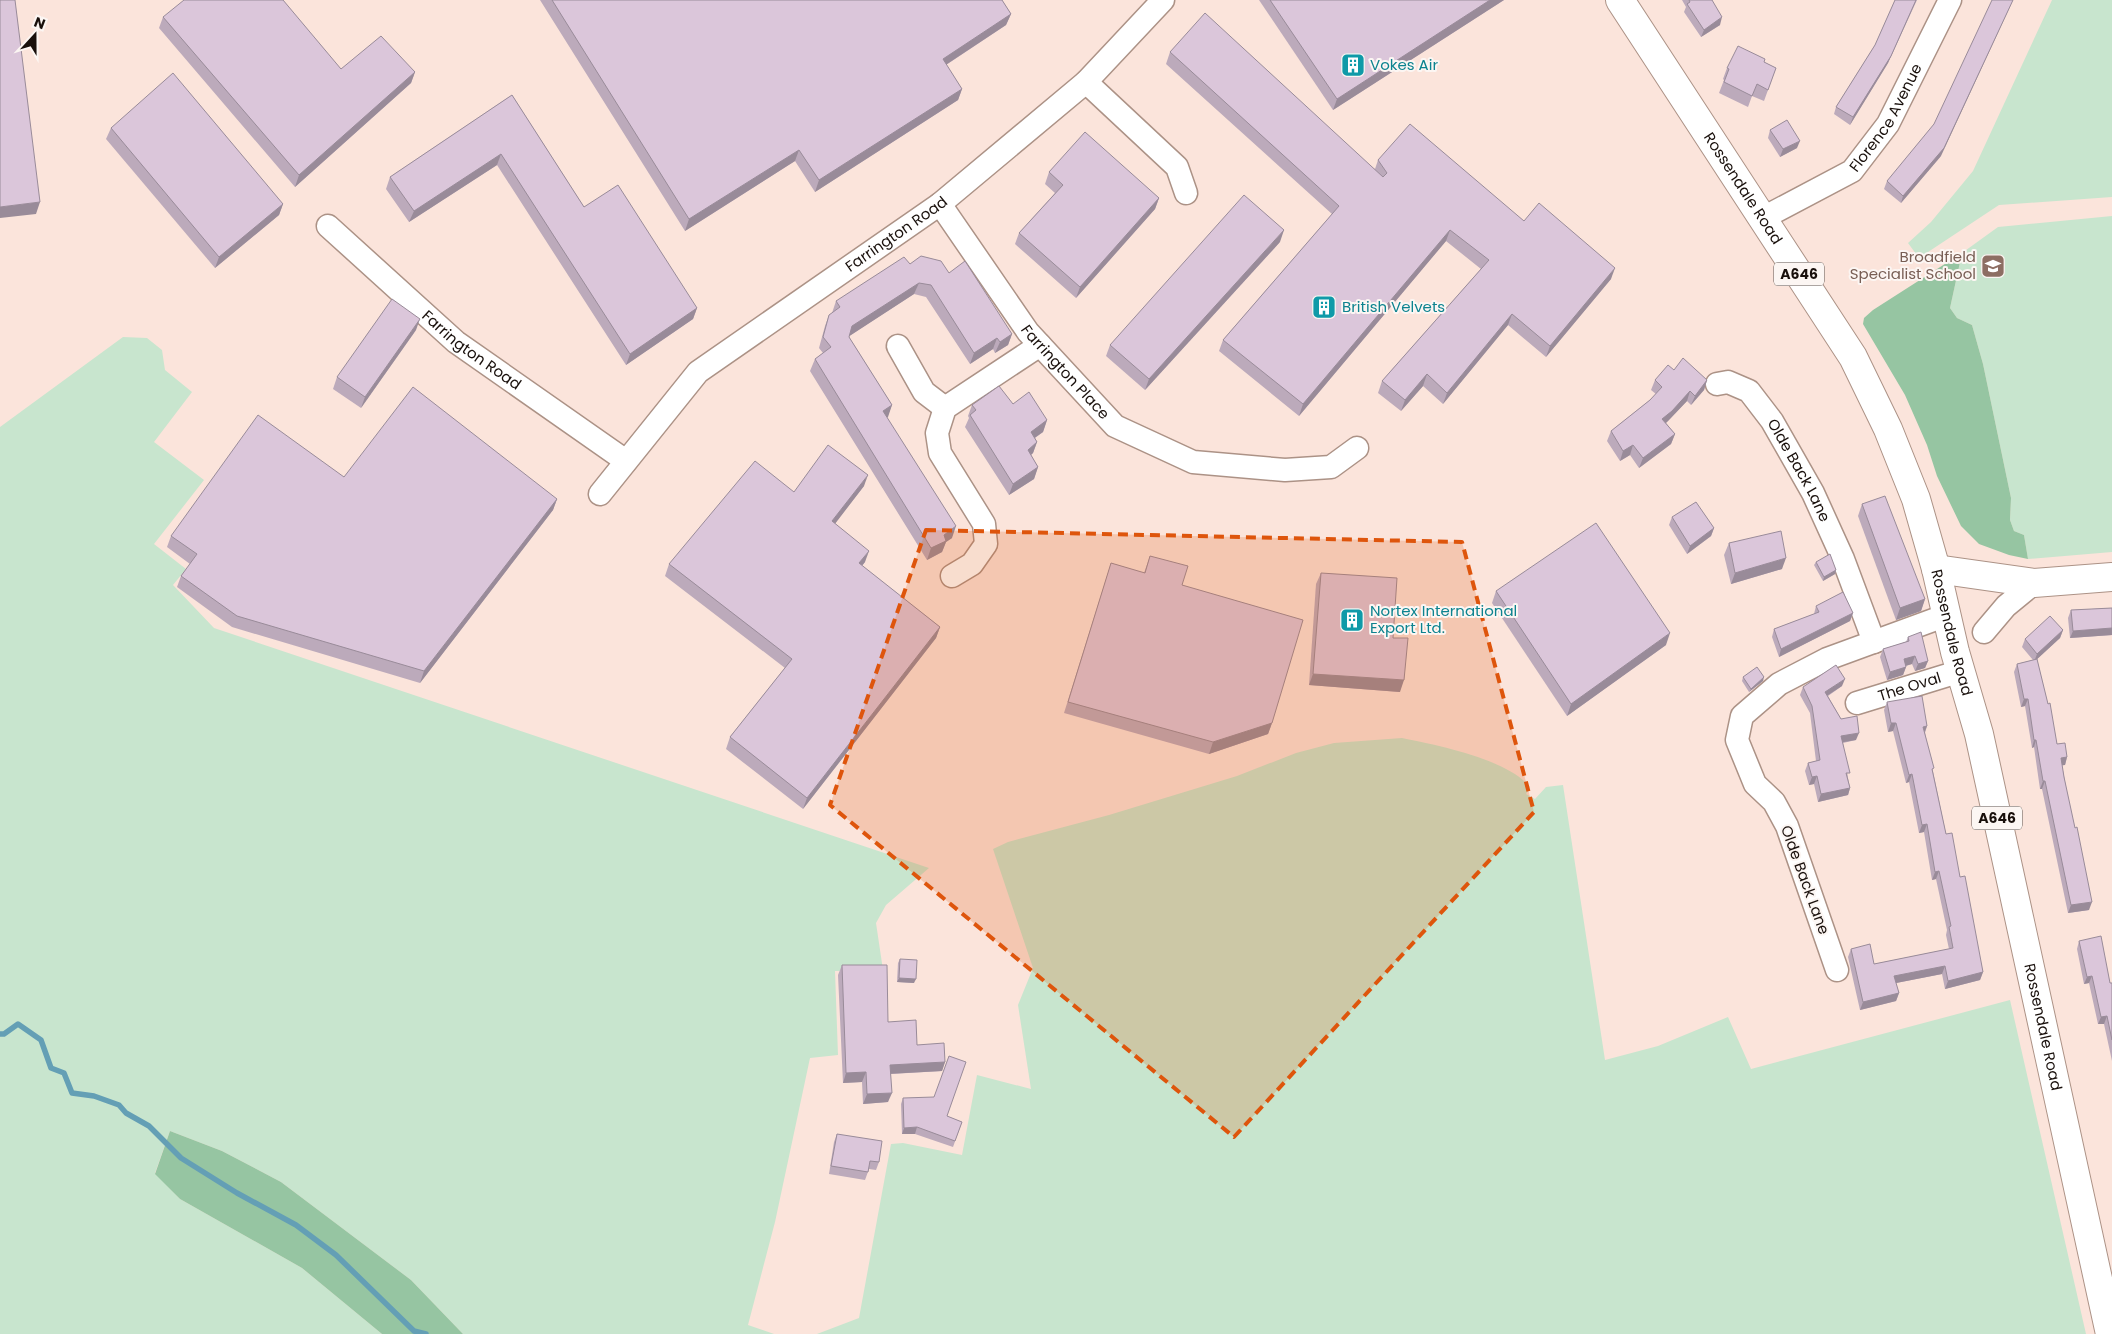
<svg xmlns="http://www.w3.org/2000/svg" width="2112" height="1334" viewBox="0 0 2112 1334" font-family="Poppins,sans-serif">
  <rect width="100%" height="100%" fill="#fbe4db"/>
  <g fill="#c8e5ce">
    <polygon points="2052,0 2112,0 2112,197 1999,205 1919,258 1908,243 1931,222 1973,171"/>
    <polygon points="2112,216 2112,552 2028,559 2024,535 2014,531 2010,520 2011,498 1983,364 1972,325 1957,318 1950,308 1962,253 1998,227"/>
    <polygon points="123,337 147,338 162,350 165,370 192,392 154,442 204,480 154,544 186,569 173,585 214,628 929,868 886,905 876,923 883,970 835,971 838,1055 810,1058 775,1222 748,1325 774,1334 463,1334 411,1280 281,1182 222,1151 170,1131 155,1173 180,1199 302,1268 382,1334 0,1334 0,427"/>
    <path d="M 1402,738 C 1437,745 1507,759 1530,787 L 1526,794 L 1535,799 L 1546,787 L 1563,785 L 1605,1060 L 1658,1046 L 1728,1017 L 1751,1069 L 2010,1000 L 2086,1334 L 817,1334 L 859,1318 L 891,1144 L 903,1143 L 962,1155 L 977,1075 L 1031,1089 L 1018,1005 L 1033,968 L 993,849 L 1008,842 L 1109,815 L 1237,776 L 1296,753 L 1334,743 Z"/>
  </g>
  <g fill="#96c5a2">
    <polygon points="1962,253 1950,308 1957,318 1972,325 1983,364 2011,498 2010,520 2014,531 2024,535 2028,559 2009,555 1979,544 1961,526 1937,476 1927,445 1905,395 1863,324 1864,318 1873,310"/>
    <polygon points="170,1131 222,1151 281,1182 411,1280 463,1334 382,1334 302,1268 180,1199 155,1174"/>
  </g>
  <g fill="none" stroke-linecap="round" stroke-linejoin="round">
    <polyline stroke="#649fb5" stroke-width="5.5" points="0,1034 4,1034 18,1024 41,1040 51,1068 64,1073 72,1093 94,1096 119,1105 126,1113 149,1126 181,1158 237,1193 296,1225 336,1255 414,1331 426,1334"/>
    <g stroke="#ac9286" stroke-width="25">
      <g id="minor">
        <polyline points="1086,82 1177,167 1186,193"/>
        <path id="s1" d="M 940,204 L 1028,332 L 1115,426 L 1193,462 L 1285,470 L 1331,467 L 1357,448"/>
        <path id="s2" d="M 1763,218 L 1852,171 L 1888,124 L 1950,0"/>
        <path id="s3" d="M 328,226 L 456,342 L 626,461"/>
        <polyline points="898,346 924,392 945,408"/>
        <path id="s4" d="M 1717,384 L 1728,382 L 1749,391 L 1772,421 L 1813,493 L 1843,559 L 1874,642"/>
        <path id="s5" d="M 600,494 L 698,372 L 940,204 L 1086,82 L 1163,0"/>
        <polyline points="952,576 972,564 986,544 984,524 940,453 937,433 945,408 1040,345"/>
        <polyline points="1984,632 2006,606 2034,583"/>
        <path id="s6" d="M 1857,703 L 1961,671"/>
        <polyline points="1837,970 1787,826 1774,802 1755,784 1737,740 1742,716 1779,684 1827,659 1947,615"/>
      </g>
    </g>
    <g stroke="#ac9286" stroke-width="30">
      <polyline id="tertiary" points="1936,569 2034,583 2112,577"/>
    </g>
    <g stroke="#ac9286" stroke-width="30">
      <g id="trunk">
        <path id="s7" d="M 1620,0 L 1853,357 L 1888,429 L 1916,499 L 1936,569 L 1955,652 L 1979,734 L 2110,1334"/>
      </g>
    </g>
    <use href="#minor" stroke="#fff" stroke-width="22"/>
    <use href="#tertiary" stroke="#fff" stroke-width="28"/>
    <use href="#trunk" stroke="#fff" stroke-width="28"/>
  </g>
  <g fill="#bcaabb">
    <polygon points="540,0 1002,0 1011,14 1006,25 946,65 962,89 958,100 815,192 795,161 685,231"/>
    <polygon points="1259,0 1504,0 1333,110"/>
    <polygon points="1682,0 1712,0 1720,25 1701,37 1684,12 1686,7"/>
    <polygon points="1895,0 1917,0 1888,63 1850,125 1834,114 1836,107 1875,45"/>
    <polygon points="163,17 341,69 415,72 411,83 295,187 159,28"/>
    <polygon points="1170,52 1375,169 1378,160 1524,221 1611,279 1546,357 1508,325 1443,404 1423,386 1401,411 1378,393 1382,381 1481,269 1446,241 1299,416 1219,351 1223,340 1332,214 1166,64"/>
    <polygon points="1764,62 1776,68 1764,101 1752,96 1748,107 1719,93 1724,80 1723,79 1727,68"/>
    <polygon points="512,95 584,207 697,308 693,319 626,365 497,165 409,222 386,189 390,177"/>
    <polygon points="111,128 283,204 279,215 215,268 106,139"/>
    <polygon points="1770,130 1797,148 1780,157 1768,138"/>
    <polygon points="1941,156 1901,203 1884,189 1887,181"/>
    <polygon points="1049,172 1159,198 1155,209 1076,298 1015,244 1019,233 1055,193 1045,184"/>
    <polygon points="1280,242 1145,390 1106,356 1110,345"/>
    <polygon points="910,264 949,273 1012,334 1008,345 995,353 993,349 970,364 926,297 914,294 849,336 849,337 892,405 887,417 952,538 946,542 942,552 927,560 810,371 815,359 823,353 819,348 825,326 829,315 832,313 836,301"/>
    <polygon points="416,330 361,408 333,389 337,377"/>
    <polygon points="1674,370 1707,380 1704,390 1691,405 1687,401 1666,423 1675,434 1671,444 1639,468 1630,455 1620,461 1607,441 1611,431 1650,400 1656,394 1651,390 1655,380"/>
    <polygon points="1013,404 1047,420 1043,432 1035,438 1037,442 1033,453 1031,455 1038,467 1034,479 1009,495 965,427 969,418 968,416 972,405"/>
    <polygon points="344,477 557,499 553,510 420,683 232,627 177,587 181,576 190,564 167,547 171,536"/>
    <polygon points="864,486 835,523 865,562 862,566 940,627 936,638 803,809 726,749 730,737 785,668 665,576 669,564 794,492"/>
    <polygon points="1862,504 1925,599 1921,611 1896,620 1858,516"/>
    <polygon points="1672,517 1714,528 1711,536 1687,554 1669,525"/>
    <polygon points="1729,543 1782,569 1731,584 1724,555"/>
    <polygon points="1150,556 1182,585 1272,723 1268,734 1209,754 1064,713 1111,563 1144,573"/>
    <polygon points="1816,562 1836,570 1835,574 1823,581 1814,565"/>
    <polygon points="1321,573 1393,638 1400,692 1309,685 1316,584"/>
    <polygon points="1496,591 1666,645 1567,716 1492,603"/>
    <polygon points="1816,606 1853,613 1850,621 1779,657 1772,637 1774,629 1814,614"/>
    <polygon points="2112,608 2112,635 2070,638 2068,618 2071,610"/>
    <polygon points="2063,630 2060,638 2037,659 2057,744 2067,757 2065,765 2062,765 2089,910 2068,913 2042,789 2040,789 2034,747 2032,748 2025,706 2021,707 2014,672 2017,664 2033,660 2022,647 2025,639"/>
    <polygon points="1908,637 1928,661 1925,668 1915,671 1912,664 1906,666 1906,667 1903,675 1887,680 1880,657 1883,649 1906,642"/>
    <polygon points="1743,677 1763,681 1749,692 1742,681"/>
    <polygon points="1842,686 1828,696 1841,719 1856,740 1843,743 1848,778 1850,788 1848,795 1818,802 1814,784 1809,785 1805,771 1808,763 1816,761 1810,713 1800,695 1803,687"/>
    <polygon points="1887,702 1927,726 1925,733 1946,834 1960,877 1983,972 1980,980 1945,989 1942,974 1896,983 1899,993 1896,1001 1860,1010 1848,957 1851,949 1874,964 1949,949 1946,935 1947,930 1936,879 1932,880 1924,832 1919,833 1909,782 1906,783 1893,731 1888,732 1884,710"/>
    <polygon points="2079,941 2110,983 2112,983 2112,1061 2104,1024 2098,1024 2089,983 2084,984 2077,949"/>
    <polygon points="900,959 914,983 897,982 898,963"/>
    <polygon points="842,965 888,1022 917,1045 945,1062 942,1071 891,1074 888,1102 863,1104 862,1082 843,1083 838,975"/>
    <polygon points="903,1098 947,1116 962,1122 953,1147 915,1134 902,1134 901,1104"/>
    <polygon points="837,1134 879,1162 876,1170 869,1169 865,1180 829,1174 834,1142"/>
  </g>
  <g fill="#998b99">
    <polygon points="1490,0 1504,0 1333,110 1337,99"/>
    <polygon points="1916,0 1888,63 1850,125 1853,117"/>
    <polygon points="2013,0 1941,156 1901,203 1903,196"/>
    <polygon points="1011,14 1006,25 938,70 943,59"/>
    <polygon points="1722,17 1720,25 1701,37 1704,30"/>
    <polygon points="415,72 411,83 295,187 299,175"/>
    <polygon points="962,89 958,100 815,192 819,180"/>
    <polygon points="1800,141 1797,148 1780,157 1783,149"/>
    <polygon points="799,150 795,161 685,231 689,219"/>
    <polygon points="501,154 497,165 409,222 414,211"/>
    <polygon points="1159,198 1155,209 1076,298 1080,287"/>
    <polygon points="40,202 36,214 0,218 0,207"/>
    <polygon points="283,204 279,215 215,268 219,257"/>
    <polygon points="1284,230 1280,242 1145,390 1149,379"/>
    <polygon points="1450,230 1446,241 1299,416 1303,404"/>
    <polygon points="1615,268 1611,279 1546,357 1550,346"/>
    <polygon points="919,283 914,294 848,337 852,326"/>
    <polygon points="697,308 693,319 626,365 630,354"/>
    <polygon points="1512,314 1508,325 1443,404 1447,393"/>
    <polygon points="420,319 416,330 361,408 365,397"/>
    <polygon points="1012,334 1008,345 995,353 1000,342"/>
    <polygon points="997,338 993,349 970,364 974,353"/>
    <polygon points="1427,374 1423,386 1401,411 1405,400"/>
    <polygon points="1707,380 1704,390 1691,405 1695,396"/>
    <polygon points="1690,391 1687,401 1668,421 1659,429 1662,419"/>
    <polygon points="892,405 888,417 879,423 883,411"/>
    <polygon points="1047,420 1043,432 1027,443 1031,432"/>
    <polygon points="1675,434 1671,444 1639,468 1643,458"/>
    <polygon points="1037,442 1033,453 1024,461 1028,450"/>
    <polygon points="1633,445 1630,455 1620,461 1623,451"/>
    <polygon points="1038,467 1034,479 1009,495 1013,484"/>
    <polygon points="868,475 864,486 828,533 832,521"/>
    <polygon points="557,499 553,510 420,683 424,671"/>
    <polygon points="956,526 952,538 946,542 942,552 927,560 931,548 944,535"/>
    <polygon points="1714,528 1711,536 1687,554 1690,546"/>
    <polygon points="869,551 865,562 854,575 859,563"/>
    <polygon points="1786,558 1782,569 1731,584 1735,573"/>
    <polygon points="1836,570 1835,574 1823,581 1824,577"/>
    <polygon points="1925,599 1921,611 1896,620 1900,608"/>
    <polygon points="1853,613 1850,621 1779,657 1781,649"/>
    <polygon points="940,627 936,638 803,809 807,798"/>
    <polygon points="2112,628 2112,635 2070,638 2073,631"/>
    <polygon points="2063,630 2060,638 2034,662 2037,654"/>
    <polygon points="1670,633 1666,645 1567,716 1571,704"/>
    <polygon points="1915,656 1912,664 1901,667 1904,659"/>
    <polygon points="1928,661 1925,668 1915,671 1918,664"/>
    <polygon points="1906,667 1903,675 1887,680 1890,672"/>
    <polygon points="1313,674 1404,680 1400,692 1309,685"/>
    <polygon points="1764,677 1763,681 1749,692 1751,689"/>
    <polygon points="1845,679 1842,686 1822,699 1825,692"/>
    <polygon points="2024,699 2028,699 2025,706 2021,707"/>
    <polygon points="1272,723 1268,734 1209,754 1213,742"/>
    <polygon points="1891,723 1896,723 1893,731 1888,732"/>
    <polygon points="1927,726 1924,734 1923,727"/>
    <polygon points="1859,733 1856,740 1838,743 1841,736"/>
    <polygon points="2034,740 2036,740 2034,747 2032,748"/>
    <polygon points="2067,757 2065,765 2058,766 2061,758"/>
    <polygon points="1912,774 1909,782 1906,783 1909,775"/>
    <polygon points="1817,776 1814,784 1809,785 1812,777"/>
    <polygon points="2043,781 2045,781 2042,789 2040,789"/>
    <polygon points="1850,788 1848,795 1818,802 1821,794"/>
    <polygon points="1927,824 1924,832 1919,833 1922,825"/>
    <polygon points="1939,871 1936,879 1932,880 1935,872"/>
    <polygon points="2092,902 2089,910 2068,913 2071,905"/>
    <polygon points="1945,966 1942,974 1891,984 1894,976"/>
    <polygon points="1983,972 1980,980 1945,989 1948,981"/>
    <polygon points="2092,976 2089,983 2084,984 2087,977"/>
    <polygon points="899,978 916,979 914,983 897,982"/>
    <polygon points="1899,993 1896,1001 1860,1010 1863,1002"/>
    <polygon points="2107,1016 2104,1024 2098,1024 2101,1017"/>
    <polygon points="945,1062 942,1071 887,1074 890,1065"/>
    <polygon points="866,1072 862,1082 843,1083 846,1073"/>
    <polygon points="892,1093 888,1102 863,1104 867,1094"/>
    <polygon points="917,1127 915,1134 902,1134 904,1128"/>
  </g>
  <g fill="#dbc6da" stroke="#998b99">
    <polygon points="0,0 15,0 40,202 0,207"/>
    <polygon points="184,0 283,0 341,69 381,36 415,72 299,175 163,17"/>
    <polygon points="552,0 1002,0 1011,14 943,59 962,89 819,180 799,150 689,219"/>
    <polygon points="1270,0 1490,0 1337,99"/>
    <polygon points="1689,0 1712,0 1722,17 1704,30 1687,4 1690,2"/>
    <polygon points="1895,0 1916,0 1891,56 1853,117 1836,107 1875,45"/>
    <polygon points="1992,0 2013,0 1944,148 1903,196 1887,181 1934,124"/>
    <polygon points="1205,13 1383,177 1387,173 1378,160 1410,124 1524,221 1539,203 1615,268 1550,346 1512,314 1447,393 1427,374 1405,400 1382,381 1489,260 1450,230 1303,404 1223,340 1339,206 1170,52"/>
    <polygon points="1738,46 1765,59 1764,62 1776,68 1768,90 1757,84 1752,96 1724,82 1729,69 1727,68"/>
    <polygon points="173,73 283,204 219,257 111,128"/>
    <polygon points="512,95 584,207 618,185 697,308 630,354 501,154 414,211 390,177"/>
    <polygon points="1787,120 1800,141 1783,149 1770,130"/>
    <polygon points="1085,132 1159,198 1080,287 1019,233 1063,185 1049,172"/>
    <polygon points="1244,195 1284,230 1149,379 1110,345"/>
    <polygon points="921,256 941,261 949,273 965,261 1012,334 1000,342 997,338 974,353 931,285 919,283 852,326 849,337 892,405 883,411 956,526 944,535 946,541 931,548 815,359 831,347 823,337 829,315 840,307 836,301 904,257 910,264"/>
    <polygon points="392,299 420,319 365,397 337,377"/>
    <polygon points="1683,358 1707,380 1695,396 1690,391 1672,411 1662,419 1675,434 1643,458 1633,445 1623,451 1611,431 1650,400 1662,387 1655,380 1668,365 1674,370"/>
    <polygon points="999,386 1013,404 1029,392 1047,420 1031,432 1037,442 1028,450 1038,467 1013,484 970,415 976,410 972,405"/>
    <polygon points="413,387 557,499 424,671 237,616 181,576 197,554 171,536 258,415 344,477"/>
    <polygon points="828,445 868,475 832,521 869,551 859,563 940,627 807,798 730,737 792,659 669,564 755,461 794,492"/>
    <polygon points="1885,496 1925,599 1900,608 1862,504"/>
    <polygon points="1696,502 1714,528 1690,546 1672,517"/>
    <polygon points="1596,523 1670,633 1571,704 1496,591"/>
    <polygon points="1781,531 1786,558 1735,573 1729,543"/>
    <polygon points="1830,554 1836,570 1824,577 1816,562"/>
    <polygon points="1150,556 1188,566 1182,585 1303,620 1272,723 1213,742 1068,702 1111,563 1145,573"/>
    <polygon points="1321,573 1397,578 1393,638 1408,638 1404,680 1313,674"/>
    <polygon points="1843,592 1853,613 1781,649 1774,629 1819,612 1816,606"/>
    <polygon points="2112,608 2112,628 2073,631 2071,610"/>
    <polygon points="2050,616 2063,630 2037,654 2025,639"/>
    <polygon points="1921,632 1928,661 1918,664 1915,656 1904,659 1906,667 1890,672 1883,649 1909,641 1908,637"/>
    <polygon points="2037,659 2048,704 2050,703 2057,744 2065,743 2067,757 2061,758 2064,777 2075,828 2077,827 2092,902 2071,905 2045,781 2043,781 2036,740 2034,740 2028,699 2024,699 2017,664"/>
    <polygon points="1836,665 1845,679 1825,692 1841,719 1857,716 1859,733 1841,736 1850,773 1846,773 1850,788 1821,794 1817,776 1812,777 1808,763 1820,760 1812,706 1803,687"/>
    <polygon points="1757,667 1764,677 1751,689 1743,677"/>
    <polygon points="1922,696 1927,726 1923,727 1934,768 1932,769 1946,834 1952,833 1960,877 1965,876 1983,972 1948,981 1945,966 1894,976 1899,993 1863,1002 1851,949 1870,944 1874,964 1953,948 1949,927 1951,926 1939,871 1935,872 1927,824 1922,825 1912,774 1909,775 1896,723 1891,723 1887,702"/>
    <polygon points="2101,936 2110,983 2112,983 2112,1040 2107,1016 2101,1017 2092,976 2087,977 2079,941"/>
    <polygon points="900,959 917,960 916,979 899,978"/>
    <polygon points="842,965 887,965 888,1022 916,1020 917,1045 944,1043 945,1062 890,1065 892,1093 867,1094 866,1072 846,1073"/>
    <polygon points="949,1056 966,1062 947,1116 962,1122 955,1141 917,1127 904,1128 903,1098 934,1097"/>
    <polygon points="837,1134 882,1141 879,1162 870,1161 868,1172 831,1166"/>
  </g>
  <path fill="#de550c" fill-opacity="0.2" stroke="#de550c" stroke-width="4" stroke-dasharray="10 6" stroke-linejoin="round" d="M 926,530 L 1462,542 L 1534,812 L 1234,1137 L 830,805 Z"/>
  <defs>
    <g id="building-square" transform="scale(1.25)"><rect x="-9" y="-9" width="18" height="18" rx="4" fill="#0f9aa8" stroke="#fcf6f3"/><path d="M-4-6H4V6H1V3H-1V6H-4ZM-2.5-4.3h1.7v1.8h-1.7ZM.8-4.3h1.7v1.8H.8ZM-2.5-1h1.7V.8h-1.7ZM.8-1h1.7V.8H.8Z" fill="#fff"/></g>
    <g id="school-square" transform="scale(1.25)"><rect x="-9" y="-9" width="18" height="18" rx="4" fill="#8d6e63" stroke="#fcf6f3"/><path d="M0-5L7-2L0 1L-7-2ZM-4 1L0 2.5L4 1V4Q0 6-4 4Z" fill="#fff"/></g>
  </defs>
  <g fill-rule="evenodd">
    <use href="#building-square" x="1353" y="65"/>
    <use href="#school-square" x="1993" y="266"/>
    <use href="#building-square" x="1324" y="307"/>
    <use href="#building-square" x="1352" y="620"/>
  </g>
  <g text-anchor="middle" stroke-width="4" stroke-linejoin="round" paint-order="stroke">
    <g fill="#fcf6f3" stroke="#5d5551" stroke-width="1">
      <rect x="1774" y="262.5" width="50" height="23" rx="4"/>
      <rect x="1972" y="806.5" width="50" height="23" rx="4"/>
    </g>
    <g font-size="14" font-weight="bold" fill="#19100c">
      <text x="1799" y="279">A646</text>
      <text x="1997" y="823">A646</text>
    </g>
    <g font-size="15" fill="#0d838f" stroke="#fcf6f3" text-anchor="start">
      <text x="1370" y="70">Vokes Air</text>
      <text x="1342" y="312">British Velvets</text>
      <text x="1370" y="616">Nortex International<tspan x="1370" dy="17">Export Ltd.</tspan></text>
    </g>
    <g font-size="15" fill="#19100c" stroke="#fcf6f3">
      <text dy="5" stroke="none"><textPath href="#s2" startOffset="164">Florence Avenue</textPath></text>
      <text dy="5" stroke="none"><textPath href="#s7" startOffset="225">Rossendale Road</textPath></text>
      <text dy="5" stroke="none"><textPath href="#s5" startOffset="398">Farrington Road</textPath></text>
      <text dy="5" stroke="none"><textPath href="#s3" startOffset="190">Farrington Road</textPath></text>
      <text dy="5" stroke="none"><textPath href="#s1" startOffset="210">Farrington Place</textPath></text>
      <text dy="5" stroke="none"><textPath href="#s4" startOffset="128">Olde Back Lane</textPath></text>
      <text dy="5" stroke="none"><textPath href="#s7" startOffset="720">Rossendale Road</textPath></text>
      <text dy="5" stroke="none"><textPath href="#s6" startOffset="55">The Oval</textPath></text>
      <text transform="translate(1805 880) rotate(70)" y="5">Olde Back Lane</text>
      <text dy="5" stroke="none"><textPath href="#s7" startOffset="1125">Rossendale Road</textPath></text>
    </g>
    <g font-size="15" fill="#785e54" stroke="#fcf6f3" text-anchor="end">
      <text x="1976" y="262">Broadfield<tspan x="1976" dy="17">Specialist School</tspan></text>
    </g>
  </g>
  <g transform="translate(35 35) rotate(21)" stroke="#fcf6f3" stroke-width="4" paint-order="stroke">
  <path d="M0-4L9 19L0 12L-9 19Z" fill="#19100c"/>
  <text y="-8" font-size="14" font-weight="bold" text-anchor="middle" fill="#19100c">N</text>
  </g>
</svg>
